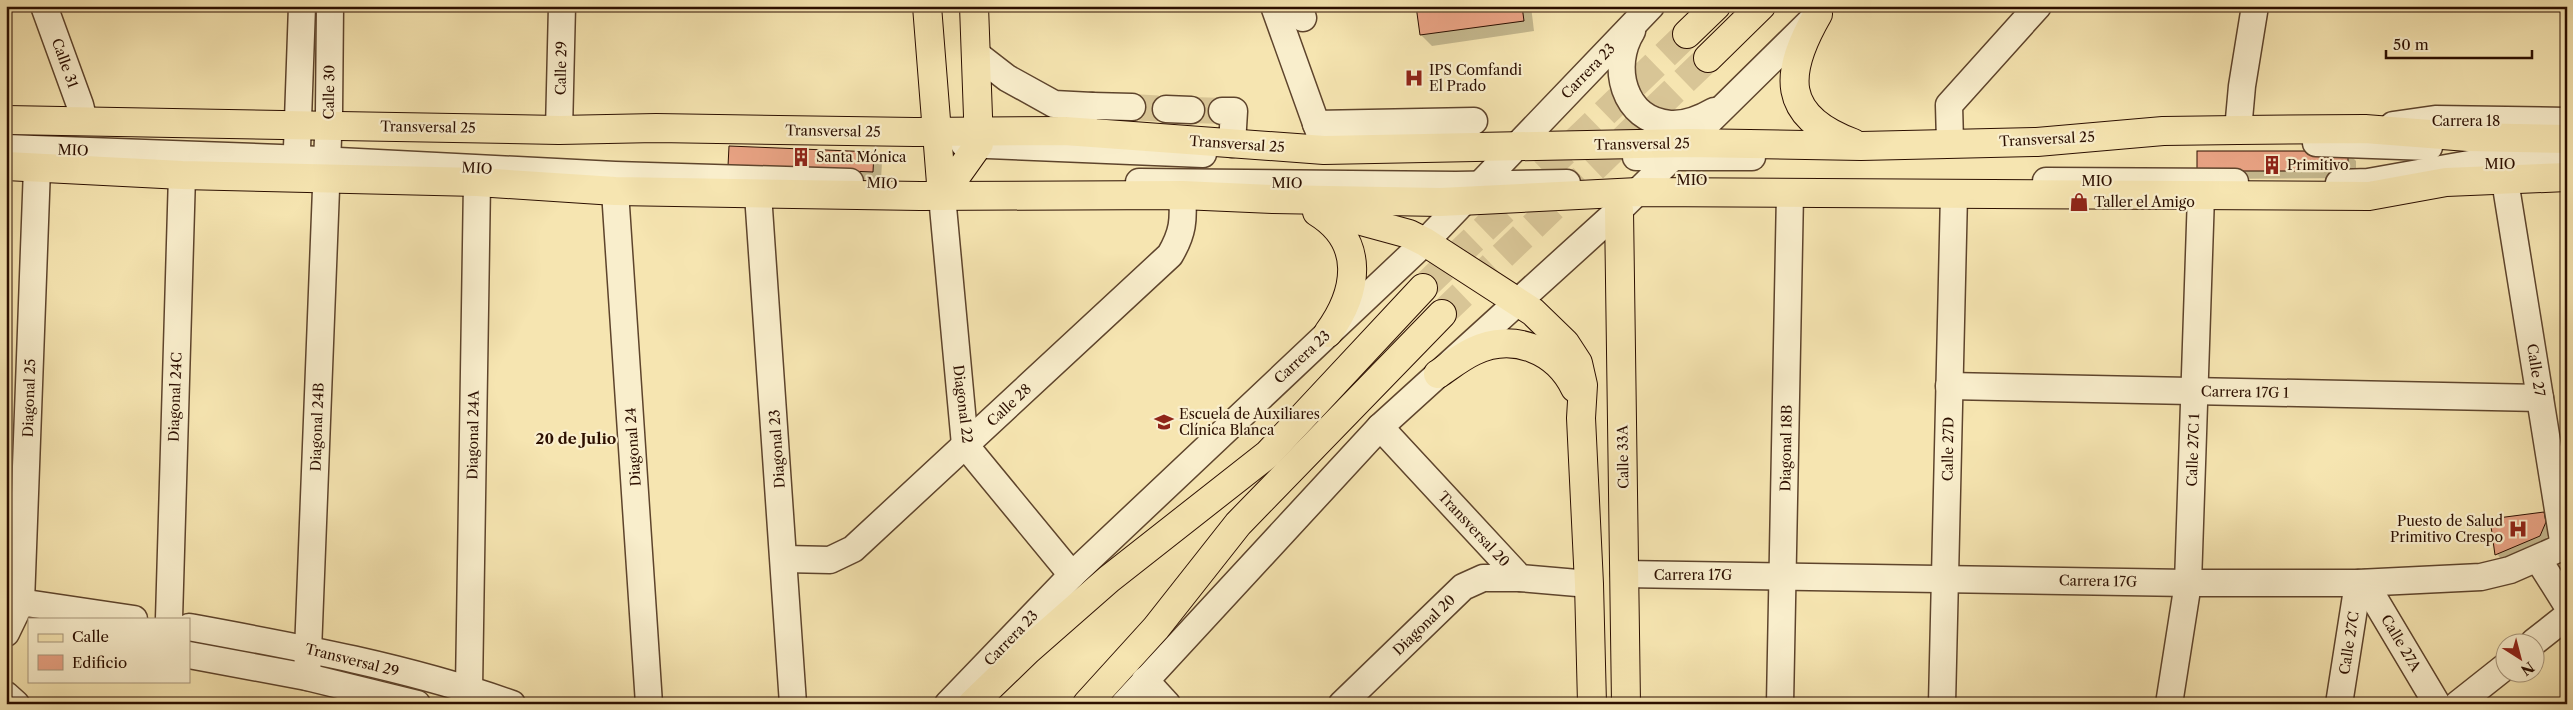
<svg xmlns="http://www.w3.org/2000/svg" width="2573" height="710" viewBox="0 0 2573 710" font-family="'Libre Caslon Text',serif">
  <rect width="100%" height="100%" fill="#f6e5b1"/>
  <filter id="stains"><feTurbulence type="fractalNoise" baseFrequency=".004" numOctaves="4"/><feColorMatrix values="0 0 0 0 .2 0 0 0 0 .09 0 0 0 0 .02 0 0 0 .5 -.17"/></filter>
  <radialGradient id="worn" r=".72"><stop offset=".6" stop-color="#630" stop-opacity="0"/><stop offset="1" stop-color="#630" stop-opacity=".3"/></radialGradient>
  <g fill="#0003">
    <polygon points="1418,6 1531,6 1534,31 1432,46 1421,35"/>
    <polygon points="1133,98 1168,121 1135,120 1132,117"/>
    <polygon points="1193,100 1223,120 1195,119"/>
    <polygon points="2347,152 2356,161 2356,178 2207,179 2198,170"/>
    <polygon points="874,153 882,162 881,180 738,174"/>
    <polygon points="2543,513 2549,518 2551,529 2545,541 2502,560 2497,554 2492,520"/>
  </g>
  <g fill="#e9a384" stroke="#2c0f00">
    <polygon points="1416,6 1522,6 1524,21 1420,35"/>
    <polygon points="1132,97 1167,98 1166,119 1131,118"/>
    <polygon points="1192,99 1222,100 1221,118 1191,117"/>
    <polygon points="729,146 874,152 873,172 728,166"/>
    <rect x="2197" y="151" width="151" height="20"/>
    <polygon points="2544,512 2546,522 2540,536 2495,555 2490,519"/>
  </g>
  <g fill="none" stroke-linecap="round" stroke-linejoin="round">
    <g stroke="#d8c596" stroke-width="26" stroke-dasharray="26 13" stroke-linecap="butt">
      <polyline points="1132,107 1166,109"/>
      <polyline points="1191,110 1222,111"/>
    </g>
    <g stroke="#d8c596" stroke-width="28" stroke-dasharray="28 14" stroke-linecap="butt">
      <polyline points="1423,288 1687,34"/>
      <polyline points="1442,314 1708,58"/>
    </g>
    <g stroke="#5e442c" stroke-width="29">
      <g id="minor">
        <polyline points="44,6 80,105 84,121"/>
        <polyline points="1274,6 1322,140"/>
        <polyline points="1299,6 1303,18"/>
        <path d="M 1632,31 C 1610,66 1623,120 1670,124 C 1686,125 1700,119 1714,111"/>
        <polyline points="976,54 1007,78 1054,104 1092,106"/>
        <polyline points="1166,109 1191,110"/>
        <polyline points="1222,111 1234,111 1232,144"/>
        <polyline points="1080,118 1092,106 1132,107"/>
        <polyline points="1316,124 1474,121"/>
        <polyline points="2393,125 2435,119 2567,121"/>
        <polyline points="559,130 562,6"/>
        <polyline points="2238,130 2242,86 2255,6"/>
        <polyline points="1950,142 1949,105 2038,6"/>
        <polyline points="2316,143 2429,147"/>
        <polyline points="964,144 1203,154"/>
        <polyline points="6,148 280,158 615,175 850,182"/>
        <polyline points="297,148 302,6"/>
        <polyline points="1636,157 1752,157"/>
        <polyline points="2046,181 2235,182"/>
        <polyline points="1139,182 1456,185 1567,183"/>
        <polyline points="2339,183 2368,182 2469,164 2567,163"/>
        <polyline points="615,191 649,704"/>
        <polyline points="2507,193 2564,547"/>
        <polyline points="758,194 793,704"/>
        <polyline points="942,196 965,445 1072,575"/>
        <polyline points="1949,386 2540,398"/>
        <polyline points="1380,427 1520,578 1589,584"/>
        <path d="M 785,559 L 830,560 L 853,549 L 1170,255 C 1183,233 1184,220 1182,195"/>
        <polyline points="2538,559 2567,605"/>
        <polyline points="1624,574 2188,583 2358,583 2481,577 2510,570 2567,545"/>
        <polyline points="2365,583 2437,704"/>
        <polyline points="6,600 134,619"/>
        <polyline points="169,619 182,175"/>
        <path d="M 189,627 C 298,647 408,667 512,704"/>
        <polyline points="6,633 21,602 37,168"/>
        <polyline points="2534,642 2567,616"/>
        <polyline points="189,655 307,677 417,704"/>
        <polyline points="307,677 329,112 330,6"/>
        <polyline points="1145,680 1167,704"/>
        <polyline points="469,689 477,182"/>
        <polyline points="6,695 16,704"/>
        <polyline points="948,704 1072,575 1425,242 1651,6"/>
        <polyline points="1124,704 1380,427 1619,210 1815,17"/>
        <polyline points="1342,704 1463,587 1483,578 1520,578"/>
        <polyline points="1780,704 1790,193"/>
        <polyline points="1942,704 1954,194"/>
        <polyline points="2169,704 2188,583 2201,195"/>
        <polyline points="2339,704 2358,583"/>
        <polyline points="2458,704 2506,666"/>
      </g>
    </g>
    <g stroke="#2c0f00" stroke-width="30">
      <g id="major">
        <polyline points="927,6 942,196"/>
        <path d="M 1818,14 C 1784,73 1780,116 1853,143"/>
        <polyline points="1687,34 1716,6"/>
        <polyline points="1708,58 1761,6"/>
        <polyline points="6,120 559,130 656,128 915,132 1065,131 1324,150 1688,143 1861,146 2037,142 2163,131 2238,130 2365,129 2468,137 2567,139"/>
        <polyline points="6,166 182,175 477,182 615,191 920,196 1182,195 1273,199 1440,202 1638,192 2369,196 2446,182 2567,177"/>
        <polyline points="942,196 979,144 974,6"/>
        <polyline points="1321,210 1409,234 1425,242 1533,312 1565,343 1578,363 1583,385 1581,418 1589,584 1592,704"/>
        <polyline points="1619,210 1626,704"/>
        <path d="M 1317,212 C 1366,242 1358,292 1328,333"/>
        <path d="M 1438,374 C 1450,366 1461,357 1474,351 C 1513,332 1557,350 1575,388"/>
        <polyline points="972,704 1028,650 1109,579 1268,454 1423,288"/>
        <polyline points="1087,704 1156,628 1238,524 1442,314"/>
      </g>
    </g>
    <use href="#minor" stroke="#f9eecc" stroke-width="26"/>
    <use href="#major" stroke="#f6e5b1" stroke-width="28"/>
  </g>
  <defs>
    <g id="hospital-bare" transform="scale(1.5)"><path d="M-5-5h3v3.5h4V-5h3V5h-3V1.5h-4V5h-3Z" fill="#8f2418" stroke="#f9eecc" stroke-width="2.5" paint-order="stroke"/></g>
    <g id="building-bare" transform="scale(1.5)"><path d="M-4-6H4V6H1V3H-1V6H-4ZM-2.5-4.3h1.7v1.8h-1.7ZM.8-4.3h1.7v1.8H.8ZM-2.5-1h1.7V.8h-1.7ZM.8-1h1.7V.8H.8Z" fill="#8f2418" stroke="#f9eecc" stroke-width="2.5" paint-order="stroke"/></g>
    <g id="shop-bare" transform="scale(1.5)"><path d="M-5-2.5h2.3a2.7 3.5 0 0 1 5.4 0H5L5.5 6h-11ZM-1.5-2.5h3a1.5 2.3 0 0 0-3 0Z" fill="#8f2418" stroke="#f9eecc" stroke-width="2.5" paint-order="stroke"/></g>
    <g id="school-bare" transform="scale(1.5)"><path d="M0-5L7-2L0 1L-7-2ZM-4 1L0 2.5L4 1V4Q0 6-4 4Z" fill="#8f2418" stroke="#f9eecc" stroke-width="2.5" paint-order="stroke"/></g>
  </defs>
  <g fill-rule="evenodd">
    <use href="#hospital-bare" x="1414" y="78"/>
    <use href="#building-bare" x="801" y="157"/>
    <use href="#building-bare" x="2272" y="165"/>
    <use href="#shop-bare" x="2079" y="202"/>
    <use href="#school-bare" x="1164" y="422"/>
    <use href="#hospital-bare" x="2518" y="529"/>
  </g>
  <g text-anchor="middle" stroke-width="4.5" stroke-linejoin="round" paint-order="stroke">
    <g font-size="14" fill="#2c0f00" stroke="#f9eecc">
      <text transform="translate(65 63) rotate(70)" y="5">Calle 31</text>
      <text transform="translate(561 68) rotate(-89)" y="5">Calle 29</text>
      <text transform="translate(1588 71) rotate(-46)" y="5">Carrera 23</text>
      <text transform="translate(329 92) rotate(-89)" y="5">Calle 30</text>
      <text x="2466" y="126">Carrera 18</text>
      <text transform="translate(428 127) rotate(1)" y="5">Transversal 25</text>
      <text transform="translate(833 131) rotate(1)" y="5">Transversal 25</text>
      <text transform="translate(2047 139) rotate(-3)" y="5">Transversal 25</text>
      <text transform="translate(1237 144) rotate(4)" y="5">Transversal 25</text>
      <text transform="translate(1642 144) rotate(-1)" y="5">Transversal 25</text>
      <text transform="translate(73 150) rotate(2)" y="5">MIO</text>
      <text x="2500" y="169">MIO</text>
      <text transform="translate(477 168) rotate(3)" y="5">MIO</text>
      <text x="1692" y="185">MIO</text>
      <text x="2097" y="186">MIO</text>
      <text transform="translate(882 183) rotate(2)" y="5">MIO</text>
      <text transform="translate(1287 183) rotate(1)" y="5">MIO</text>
      <text transform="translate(1302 357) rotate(-43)" y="5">Carrera 23</text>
      <text transform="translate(2536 370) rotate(81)" y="5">Calle 27</text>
      <text transform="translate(2245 392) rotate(1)" y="5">Carrera 17G 1</text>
      <text transform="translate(175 397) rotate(-88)" y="5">Diagonal 24C</text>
      <text transform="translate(29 398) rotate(-88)" y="5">Diagonal 25</text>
      <text transform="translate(963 404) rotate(83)" y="5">Diagonal 22</text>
      <text transform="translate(1009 405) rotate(-43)" y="5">Calle 28</text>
      <text transform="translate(317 427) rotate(-88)" y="5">Diagonal 24B</text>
      <text transform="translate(473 435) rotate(-89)" y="5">Diagonal 24A</text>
      <text transform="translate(633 447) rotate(-94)" y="5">Diagonal 24</text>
      <text transform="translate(1786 448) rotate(-89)" y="5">Diagonal 18B</text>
      <text transform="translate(777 449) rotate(-94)" y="5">Diagonal 23</text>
      <text transform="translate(1948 449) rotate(-89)" y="5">Calle 27D</text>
      <text transform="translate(2193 450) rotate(-88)" y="5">Calle 27C 1</text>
      <text transform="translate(1623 457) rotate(-91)" y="5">Calle 33A</text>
      <text transform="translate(1474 529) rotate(47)" y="5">Transversal 20</text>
      <text x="1693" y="580">Carrera 17G</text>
      <text transform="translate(2098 581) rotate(1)" y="5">Carrera 17G</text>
      <text transform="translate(1424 625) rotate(-44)" y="5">Diagonal 20</text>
      <text transform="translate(1011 638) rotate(-46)" y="5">Carrera 23</text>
      <text transform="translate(2349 643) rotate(-81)" y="5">Calle 27C</text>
      <text transform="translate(2401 643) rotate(59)" y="5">Calle 27A</text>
      <text transform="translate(352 660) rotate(14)" y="5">Transversal 29</text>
    </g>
    <g font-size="14" fill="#2c0f00" stroke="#f9eecc" text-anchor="start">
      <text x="1429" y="75">IPS Comfandi<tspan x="1429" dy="16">El Prado</tspan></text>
      <text x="816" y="162">Santa Mónica</text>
      <text x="2287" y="170">Primitivo</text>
      <text x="2094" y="207">Taller el Amigo</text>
      <text x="1179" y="419">Escuela de Auxiliares<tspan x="1179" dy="16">Clínica Blanca</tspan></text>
      <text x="2503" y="526" text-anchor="end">Puesto de Salud<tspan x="2503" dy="16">Primitivo Crespo</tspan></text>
    </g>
    <g font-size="15" font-weight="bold" fill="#2c0f00" stroke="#f9eecc">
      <text x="576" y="444">20 de Julio</text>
    </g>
  </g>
  <rect width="2573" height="710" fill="none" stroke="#f6e5b1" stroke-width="25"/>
  <rect x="8" y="8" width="2558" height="695" fill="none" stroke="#2c0f00" stroke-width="2.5"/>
  <rect x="12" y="12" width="2548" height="685" fill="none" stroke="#2c0f00"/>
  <rect x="28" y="618" width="162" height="65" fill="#f9eecc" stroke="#a7957a"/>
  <rect x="38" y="634" width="25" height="8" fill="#f6e5b1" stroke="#a7957a"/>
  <text x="72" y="642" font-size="15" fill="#2c0f00">Calle</text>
  <rect x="38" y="655" width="25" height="15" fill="#e9a384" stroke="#a7957a"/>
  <text x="72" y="668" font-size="15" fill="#2c0f00">Edificio</text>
  <g transform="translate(2520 658) rotate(144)"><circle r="24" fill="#f9eecc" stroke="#a7957a"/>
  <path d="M0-4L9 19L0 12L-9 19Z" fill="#8f2418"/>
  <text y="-8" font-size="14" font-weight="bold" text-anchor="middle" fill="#2c0f00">N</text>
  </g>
  <path d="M2386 50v8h146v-8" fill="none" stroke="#2c0f00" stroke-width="2.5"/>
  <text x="2393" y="50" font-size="15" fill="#2c0f00" stroke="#f9eecc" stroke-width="4" paint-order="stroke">50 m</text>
  <rect width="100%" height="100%" filter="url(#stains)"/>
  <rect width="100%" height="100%" fill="url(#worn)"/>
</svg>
